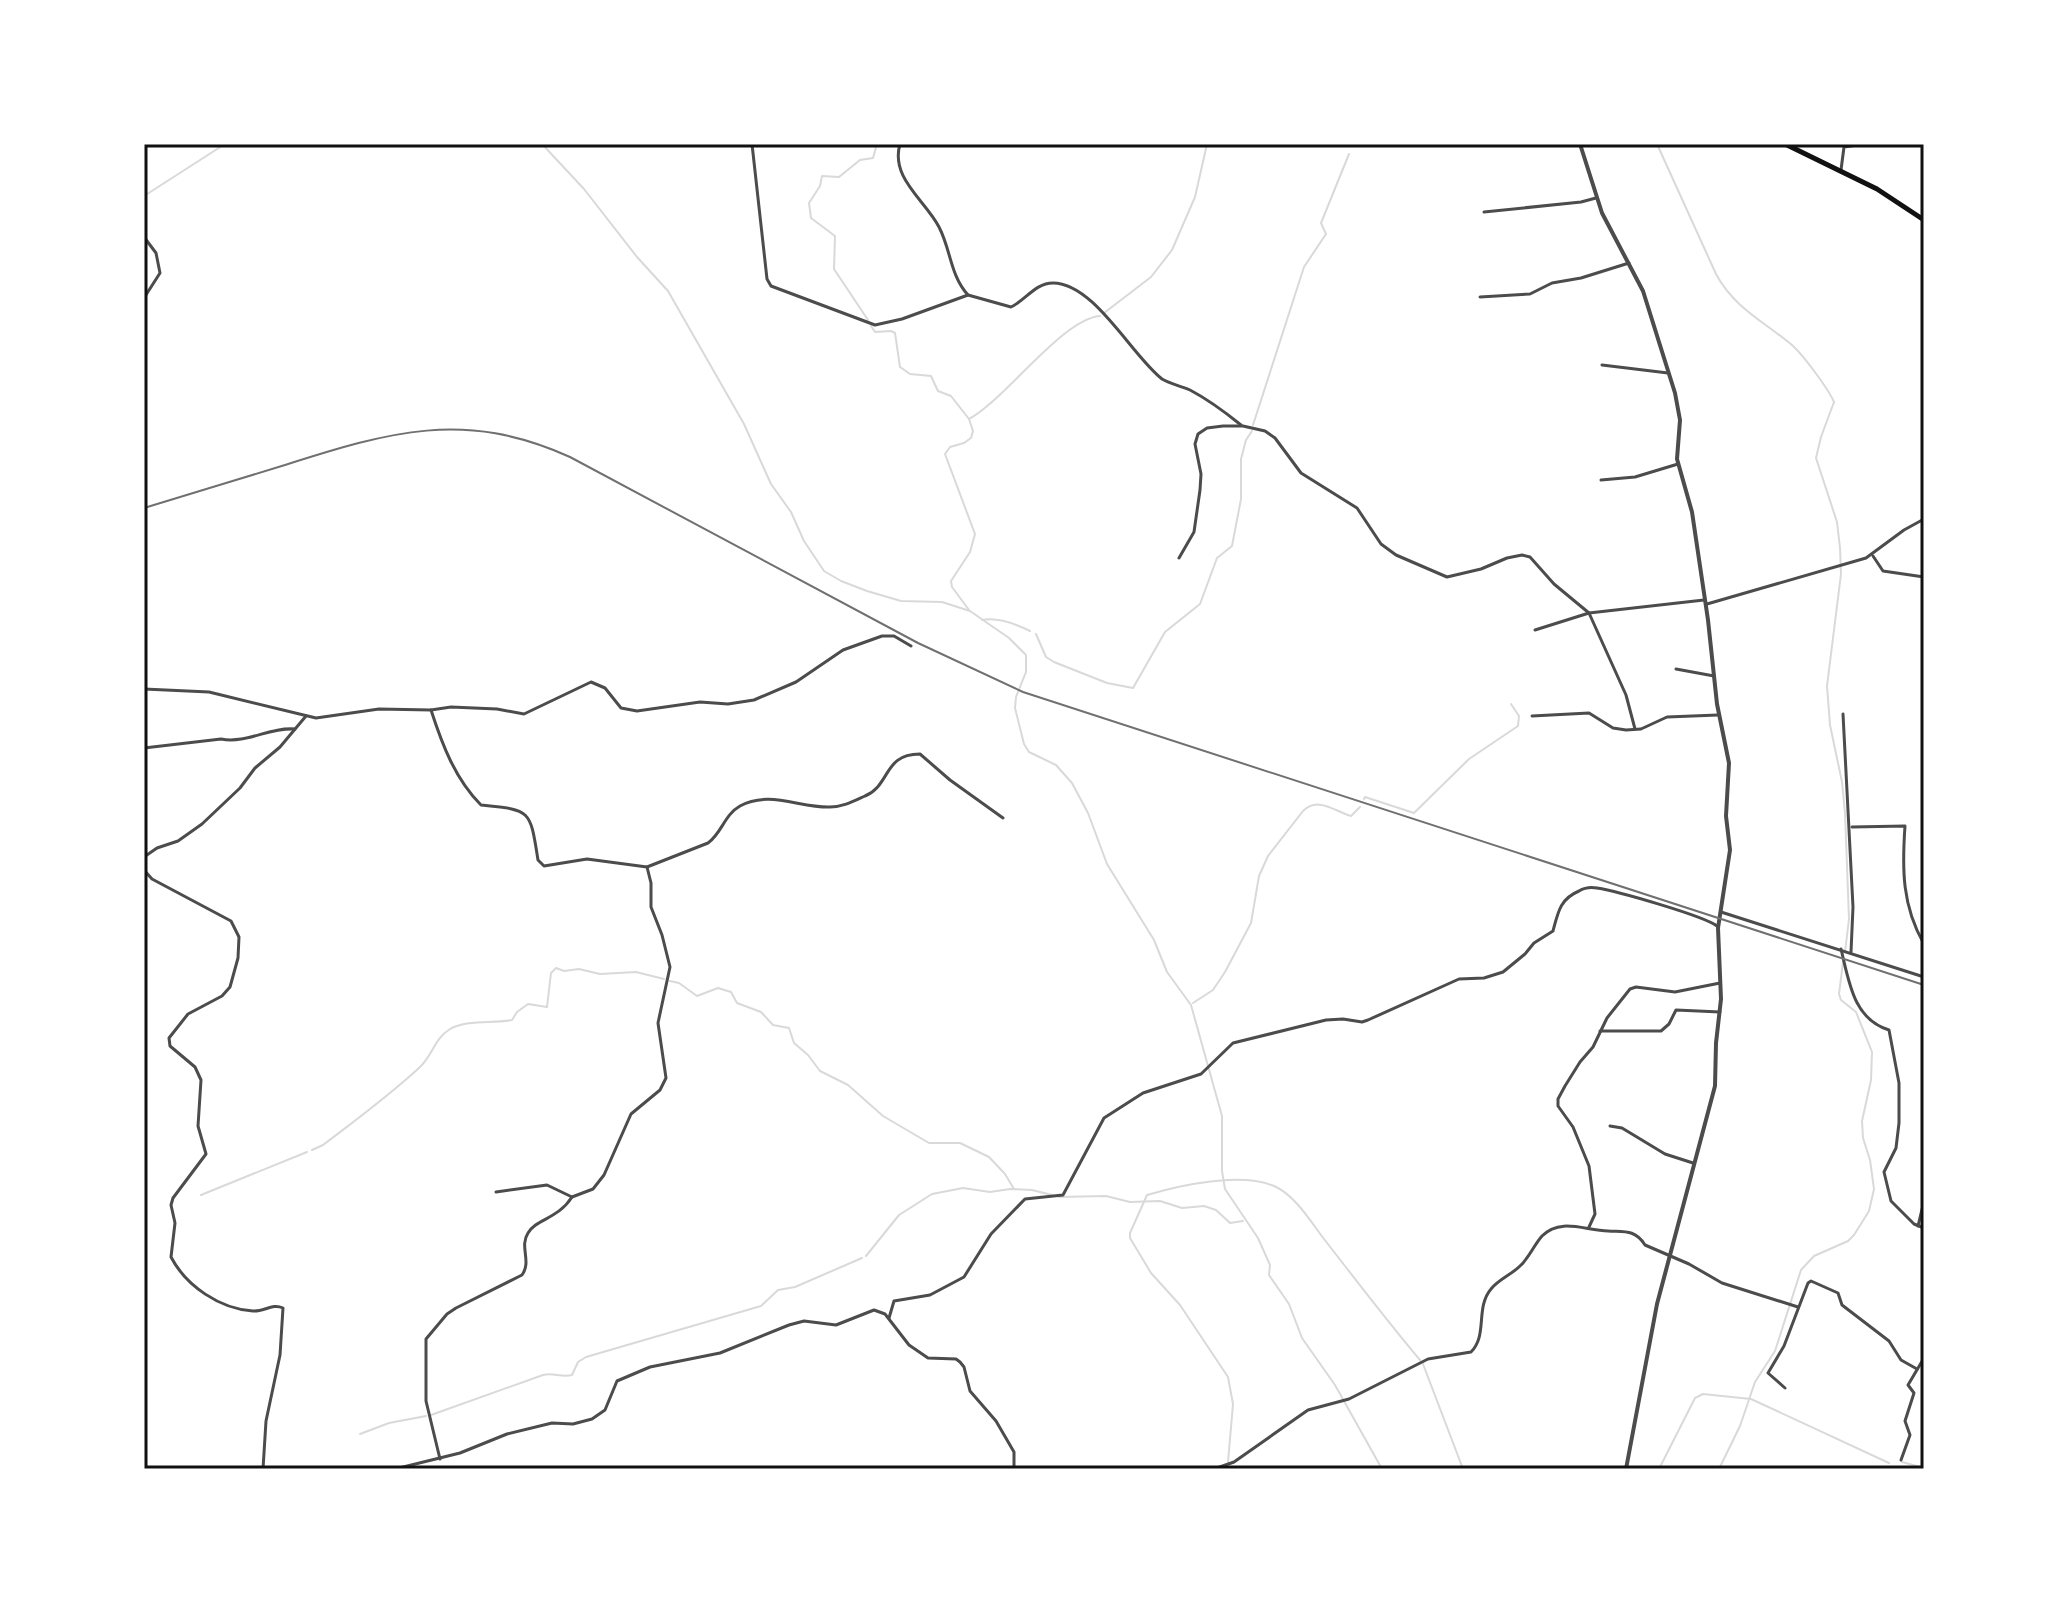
<svg xmlns="http://www.w3.org/2000/svg" width="2068" height="1613" viewBox="0 0 2068 1613" font-family="'Source Serif 4',serif">
  <rect width="100%" height="100%" fill="#fff"/>
  <g fill="none" stroke-linecap="round" stroke-linejoin="round">
    <g stroke="#d9d9d9" stroke-width="2">
      <polyline points="542,144 584,189 637,257 668,291 744,424 771,484 791,512 804,541 824,571 841,581 867,591 901,601 942,602 970,611 1009,638 1026,655 1026,672 1016,697 1015,708 1024,744 1029,752 1056,765 1072,783 1088,813 1107,864 1154,940 1167,972 1191,1005 1222,1116 1222,1171 1225,1189 1258,1238 1270,1265 1269,1275 1289,1304 1302,1338 1335,1385 1382,1469"/>
      <path d="M 1657,144 L 1716,274 C 1734,308 1765,322 1793,346 C 1804,356 1829,390 1834,402 L 1821,437 L 1816,458 L 1837,522 L 1840,548 L 1841,574 L 1827,686 L 1830,725 L 1842,782 L 1845,813 L 1849,919 L 1845,952"/>
      <polyline points="144,196 225,144"/>
      <polyline points="1104,313 1151,277 1172,250 1195,197 1207,144"/>
      <polyline points="868,320 834,269 835,236 811,218 809,203 820,186 822,176 839,177 860,160 873,158 877,144"/>
      <polyline points="871,326 875,332 891,331 895,333 900,367 910,374 931,376 938,391 951,396 969,419 973,431 971,438 964,443 950,447 945,454 975,534 970,552 951,581 952,587 969,610"/>
      <path d="M 969,419 C 1006,399 1062,319 1100,316"/>
      <polyline points="1253,425 1304,267 1326,234 1321,223 1349,154"/>
      <path d="M 982,620 C 997,617 1016,624 1030,631"/>
      <polyline points="1036,634 1046,657 1054,662 1107,683 1133,688 1165,632 1200,604 1217,558 1232,546 1241,499 1241,459 1246,440 1252,431"/>
      <polyline points="1364,799 1365,797 1414,813 1469,759 1518,726 1519,716 1511,704"/>
      <polyline points="670,981 679,983 697,996 718,988 731,992 737,1003 761,1012 773,1025 789,1028 794,1043 808,1055 820,1071 848,1085 883,1116 929,1143 960,1143 989,1157 1005,1174 1014,1189"/>
      <path d="M 1193,1003 L 1213,990 L 1225,972 L 1251,923 L 1259,876 L 1268,856 L 1303,811 C 1318,796 1334,811 1351,816 L 1360,807"/>
      <path d="M 312,1150 L 323,1145 C 356,1120 390,1095 420,1067 C 433,1055 434,1039 450,1029 C 468,1019 493,1024 512,1020 L 517,1012 L 528,1004 L 547,1007 L 551,973 L 556,968 L 564,971 L 579,969 L 600,974 L 636,972 L 664,979"/>
      <polyline points="201,1195 307,1152"/>
      <polyline points="1059,1197 1106,1196 1130,1202 1160,1201 1182,1208 1204,1206 1216,1210 1230,1223 1243,1221"/>
      <polyline points="866,1256 899,1215 932,1194 963,1188 990,1192 1010,1189 1032,1190 1052,1195"/>
      <polyline points="1423,1364 1463,1469"/>
      <path d="M 431,1415 L 543,1375 C 554,1372 561,1378 572,1375 L 578,1362 L 586,1357 L 761,1306 L 778,1290 L 795,1287 L 862,1258"/>
      <polyline points="360,1434 389,1423 426,1416"/>
      <path d="M 1228,1462 L 1233,1404 L 1228,1377 L 1180,1305 L 1151,1273 L 1130,1238 L 1130,1233 L 1147,1195 C 1181,1185 1240,1172 1274,1186 C 1295,1195 1311,1222 1324,1239 C 1356,1280 1387,1321 1420,1360"/>
      <polyline points="1902,1462 1924,1468"/>
      <polyline points="1659,1469 1695,1398 1703,1394 1751,1399 1889,1463"/>
      <polyline points="1719,1469 1740,1426 1755,1382 1775,1351 1801,1270 1814,1256 1848,1241 1854,1235 1869,1211 1874,1189 1870,1160 1863,1138 1862,1121 1871,1080 1872,1052 1856,1012 1841,1000 1839,994 1843,962"/>
    </g>
    <g stroke="#4c4c4c" stroke-width="3">
      <path d="M 752,144 L 767,279 L 771,286 L 875,325 L 902,319 L 968,295 L 1011,307 C 1026,300 1035,283 1053,283 C 1094,283 1132,356 1162,379 C 1170,384 1181,386 1190,390 C 1209,400 1225,412 1241,425"/>
      <path d="M 900,144 C 890,178 925,200 939,227 C 951,250 950,275 968,295"/>
      <polyline points="1841,170 1844,147 1864,144"/>
      <polyline points="1484,212 1581,202 1596,198"/>
      <polyline points="144,237 156,253 160,273 144,298"/>
      <polyline points="1480,297 1530,294 1552,283 1581,278 1629,263"/>
      <polyline points="1602,365 1668,373"/>
      <polyline points="1601,480 1635,477 1678,464"/>
      <polyline points="1873,556 1883,571 1924,577"/>
      <polyline points="1179,558 1194,532 1200,490 1201,474 1195,444 1198,434 1207,428 1223,426 1243,426 1265,431 1275,438 1301,473 1357,508 1381,544 1396,555 1447,577 1481,569 1507,558 1522,555 1530,557 1554,584 1589,613 1626,695 1635,729"/>
      <polyline points="1707,604 1866,558 1904,530 1924,519"/>
      <polyline points="1535,630 1589,613 1704,600"/>
      <polyline points="1676,669 1714,676"/>
      <polyline points="144,689 209,692 316,718 379,709 431,710 451,707 497,709 524,714 591,682 605,688 621,708 637,711 700,702 728,704 754,700 796,682 843,650 882,636 894,636 911,646"/>
      <path d="M 431,710 C 442,744 455,779 481,805 C 531,810 530,809 538,860 L 544,866 L 587,859 L 647,867 L 708,843 C 722,833 724,815 740,806 C 769,790 800,808 830,807 C 843,807 854,801 865,796 C 891,785 883,754 920,754 L 950,780 L 1003,818"/>
      <polyline points="1843,714 1853,907 1851,952"/>
      <polyline points="1532,716 1589,713 1613,728 1626,730 1641,729 1667,717 1718,715"/>
      <path d="M 144,748 L 221,739 C 247,744 269,727 295,729"/>
      <path d="M 1852,827 L 1905,826 C 1902,869 1902,906 1924,944"/>
      <polyline points="144,857 157,848 178,841 202,824 240,788 255,768 280,747 306,716"/>
      <path d="M 144,870 L 152,879 L 231,921 L 239,937 L 238,958 L 230,987 L 222,996 L 188,1014 L 169,1038 L 170,1046 L 195,1067 L 201,1080 L 198,1126 L 206,1154 L 173,1198 L 171,1205 L 175,1223 L 171,1257 C 186,1286 220,1309 253,1311 C 264,1312 272,1303 283,1308 L 280,1355 L 266,1421 L 263,1469"/>
      <polyline points="1721,912 1924,977"/>
      <path d="M 1841,949 C 1849,981 1853,1019 1889,1030 L 1899,1083 L 1899,1123 L 1896,1148 L 1884,1172 L 1891,1201 L 1914,1224 L 1924,1228"/>
      <polyline points="1600,1031 1661,1031 1669,1024 1676,1010 1720,1012"/>
      <polyline points="1610,1126 1622,1128 1665,1154 1693,1163"/>
      <polyline points="496,1192 547,1185 572,1197 593,1189 604,1175 631,1114 660,1090 666,1078 658,1023 670,967 662,935 651,907 651,883 647,867"/>
      <polyline points="1918,1226 1924,1201"/>
      <polyline points="1589,1227 1595,1214 1589,1166 1573,1127 1558,1106 1558,1099 1565,1086 1580,1062 1593,1047 1607,1018 1630,989 1636,987 1675,992 1720,983"/>
      <path d="M 889,1318 L 894,1301 L 930,1295 L 964,1277 L 991,1234 L 1025,1199 L 1063,1195 L 1104,1118 L 1143,1093 L 1201,1074 L 1233,1043 L 1326,1020 L 1343,1019 L 1362,1022 L 1368,1020 L 1459,979 L 1484,978 L 1503,972 L 1525,954 L 1534,943 L 1553,931 C 1558,912 1560,899 1579,891 C 1584,888 1591,887 1597,888 C 1617,891 1704,916 1717,926"/>
      <polyline points="1785,1388 1768,1373 1784,1346 1808,1283 1811,1281 1838,1293 1842,1305 1889,1341 1901,1360 1917,1369"/>
      <path d="M 440,1459 L 426,1401 L 426,1339 L 447,1314 L 456,1308 L 522,1275 C 532,1261 519,1247 528,1233 C 536,1219 558,1219 572,1197"/>
      <polyline points="1901,1460 1910,1435 1905,1421 1914,1393 1908,1385 1924,1358"/>
      <polyline points="395,1469 460,1453 507,1434 552,1423 573,1424 592,1419 605,1410 617,1381 650,1367 720,1353 789,1325 804,1321 836,1325 874,1310 885,1314 909,1345 928,1358 956,1359 960,1362 964,1367 970,1391 996,1421 1014,1452 1014,1469"/>
      <path d="M 1214,1469 L 1234,1462 L 1308,1410 L 1349,1399 L 1428,1359 L 1471,1352 C 1488,1335 1475,1308 1491,1289 C 1499,1279 1511,1275 1520,1266 C 1529,1258 1534,1245 1542,1236 C 1561,1217 1586,1231 1608,1231 C 1624,1232 1635,1229 1645,1245 L 1689,1264 L 1722,1283 L 1798,1307"/>
    </g>
    <polyline stroke="#4c4c4c" stroke-width="4" points="1580,144 1602,213 1643,291 1675,393 1680,420 1677,459 1692,512 1708,620 1717,704 1729,763 1726,816 1730,850 1718,928 1721,999 1716,1043 1715,1086 1657,1304 1626,1469"/>
    <polyline stroke="#111" stroke-width="5" points="1785,144 1877,189 1924,220"/>
    <path stroke="#707070" stroke-width="2" d="M 144,508 C 191,494 238,479 285,465 C 389,432 464,409 570,457 L 918,643 L 1023,692 L 1924,985"/>
  </g>
  <rect width="2068" height="1613" fill="none" stroke="#ffffff" stroke-width="292"/>
  <rect x="146" y="146" width="1776" height="1321" fill="none" stroke="#111" stroke-width="3"/>
</svg>
